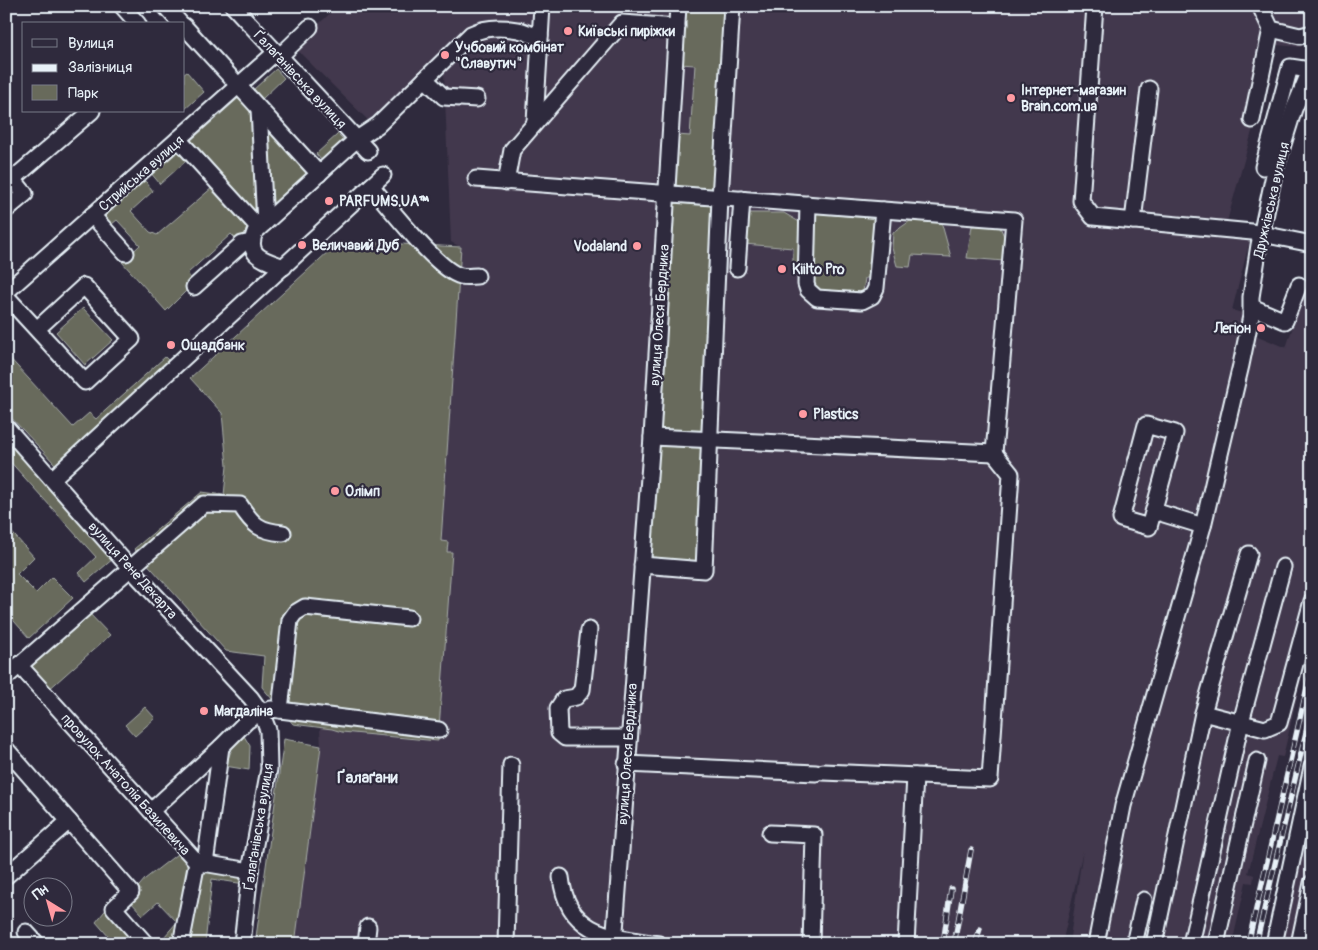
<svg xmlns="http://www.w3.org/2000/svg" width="1318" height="950" viewBox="0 0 1318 950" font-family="Pangolin,sans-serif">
  <rect width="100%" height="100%" fill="#2f2a3d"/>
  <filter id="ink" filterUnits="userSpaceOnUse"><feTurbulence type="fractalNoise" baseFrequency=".02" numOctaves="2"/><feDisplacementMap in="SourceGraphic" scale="10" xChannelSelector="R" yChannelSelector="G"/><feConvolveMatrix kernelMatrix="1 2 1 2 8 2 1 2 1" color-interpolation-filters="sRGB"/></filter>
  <g filter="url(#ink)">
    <g fill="#43394d">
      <polygon points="338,6 1310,6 1301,47 1276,45 1226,225 1252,232 1232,310 1255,317 1253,334 1286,348 1305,290 1312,292 1312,631 1283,757 1277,756 1248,873 1254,875 1253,883 1246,882 1232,944 1069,944 1083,850 1062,944 295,944 321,746 320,728 438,741 452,553 447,552 448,542 441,541 461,247 451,242 444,73 378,130 294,47"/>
      <polygon points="1312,753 1312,944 1270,944"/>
    </g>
    <g fill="#686a5b" stroke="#a8aeaa">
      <polygon points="683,6 727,6 716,193 672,188 677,135 690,136 695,65 680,64"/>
      <polygon points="276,69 284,78 262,99 253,90"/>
      <polygon points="187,72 204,92 184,110 184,74"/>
      <polygon points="242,95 311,172 258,223 187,144"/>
      <polygon points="338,134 347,143 324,163 316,154"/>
      <polygon points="176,150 186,161 160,184 150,172"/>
      <polygon points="143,178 153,191 131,211 150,232 157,235 213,187 253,229 239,242 231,234 188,273 192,285 166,311 122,262 140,245 117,220 107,228 98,218"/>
      <polygon points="672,199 716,202 706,433 659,431"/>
      <polygon points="747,213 784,213 801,223 801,264 793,265 793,248 744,244"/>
      <polygon points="815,213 879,219 873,278 865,278 863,292 818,290 814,285"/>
      <polygon points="923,220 941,221 951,257 912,255 910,267 897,266 892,248 893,233 910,221"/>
      <polygon points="999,225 1004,236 1004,261 967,258 972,226"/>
      <polygon points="361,242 461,247 441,541 448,542 447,552 452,552 438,741 342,732 332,729 293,724 262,687 264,656 226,651 134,549 202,492 224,495 227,466 222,413 190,378 330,250 344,244"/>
      <polygon points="83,308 113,340 85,365 56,332"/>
      <polygon points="6,354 73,427 89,413 96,419 165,357 171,363 59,465 55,464 6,412"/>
      <polygon points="6,437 114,558 86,582 79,573 96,557 6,457"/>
      <polygon points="657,445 705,447 698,564 648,560"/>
      <polygon points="6,526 34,557 17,574 36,593 52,577 73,598 29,638 6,612"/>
      <polygon points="87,611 110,635 47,691 25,666"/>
      <polygon points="145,707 155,718 135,736 125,725"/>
      <polygon points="244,736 250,746 249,770 225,766 234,744"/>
      <polygon points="284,739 321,746 295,944 255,944"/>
      <polygon points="181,851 193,865 177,944 158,944 177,922 158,902 143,915 128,899 145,879"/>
      <polygon points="198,866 244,872 245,884 212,879 205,944 185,944"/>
      <polygon points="108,907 141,944 115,944 96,922"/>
    </g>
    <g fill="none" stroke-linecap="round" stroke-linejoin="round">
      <g stroke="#e8f1f8" stroke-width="19">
        <g id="minor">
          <polyline points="122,6 138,24"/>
          <polyline points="165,6 181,24"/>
          <polyline points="233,6 368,151"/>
          <polyline points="1095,6 1081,201 1093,217 1252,232 1312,244"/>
          <polyline points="1260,6 1271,29 1300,36 1312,33"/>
          <polyline points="184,26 319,174"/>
          <polyline points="279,57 310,27"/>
          <polyline points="425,79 444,97 477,99"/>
          <polyline points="259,109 265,223"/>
          <polyline points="1252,120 1271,29"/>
          <polyline points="535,122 542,6"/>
          <polyline points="178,139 259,228"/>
          <polyline points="1263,167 1290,67 1310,70"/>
          <polyline points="476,179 1014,220 994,453 1011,474 990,779 823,772"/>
          <polyline points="506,182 512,150 622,23 677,27"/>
          <path d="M 371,186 C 388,205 439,272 461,276 C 466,277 472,276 477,276"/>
          <polyline points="808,204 806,284 808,290 817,298 862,301 872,296 876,288 883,210"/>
          <polyline points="6,210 25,194 13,179 92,111"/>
          <polyline points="92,215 126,253"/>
          <polyline points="1133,221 1149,89"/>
          <path d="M 284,267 C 265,260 245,257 255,232 L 357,139 L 378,125 L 471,34 C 485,27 502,27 518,30 C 527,31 529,36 540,36"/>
          <polyline points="737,268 742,199"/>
          <polyline points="194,287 242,244 251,242"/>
          <polyline points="6,292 275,53"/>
          <polyline points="6,296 85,382 132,339 84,286 37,329"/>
          <polyline points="1252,307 1285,321 1299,285"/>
          <polygon points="1146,425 1175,433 1149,527 1121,519"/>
          <polyline points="6,427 130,568 251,698 261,712 268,730 269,769 250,871 242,944"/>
          <polyline points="652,437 994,453"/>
          <polyline points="52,479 383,175"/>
          <polyline points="1154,511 1203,526"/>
          <polyline points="642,565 704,570 720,198 732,6"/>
          <polyline points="589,630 582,690 576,697 564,699 558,708 559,733 565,738 628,738"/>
          <polyline points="19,665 197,862 250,871"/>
          <path d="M 6,677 L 204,504 L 240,505 C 253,525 259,531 283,533"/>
          <polyline points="280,710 290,620 295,613 305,607 409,618"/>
          <polyline points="1203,713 1265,729 1279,723 1312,601"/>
          <polyline points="6,749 131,892 114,908 146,944"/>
          <polyline points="626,764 816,773"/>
          <polyline points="151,811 221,747"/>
          <polyline points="770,833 814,835 811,944"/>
          <polyline points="205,864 221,747 247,721 261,712 271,709 280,710 439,730"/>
          <polyline points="6,876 69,821"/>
          <path d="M 561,877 C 567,935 612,937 659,944"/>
          <polyline points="26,932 37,944"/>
          <polyline points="181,944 197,862"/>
          <polyline points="366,944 368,927"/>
          <polyline points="506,944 511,765"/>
          <polyline points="614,944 652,437 678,6"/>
          <polyline points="906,944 915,776"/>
          <polyline points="1096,944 1123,806 1203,526 1241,365 1251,316 1251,297 1259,245 1275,170 1294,109 1312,66"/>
          <polyline points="1134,944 1144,900"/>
          <polyline points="1154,944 1203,713 1249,554"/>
          <polyline points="1191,944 1241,722 1283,567"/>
          <polyline points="1216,944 1257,761"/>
          <polyline points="1274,944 1312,767"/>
          <polyline points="1299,944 1312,883"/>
        </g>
      </g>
      <use href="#minor" stroke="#2f2a3d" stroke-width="15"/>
      <g stroke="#e8f1f8" stroke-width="5.5">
        <g id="rail">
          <polyline points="943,944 951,889"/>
          <polyline points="954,944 971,850"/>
          <polyline points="975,944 980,929"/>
          <polyline points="1248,944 1312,666"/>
          <polyline points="1256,944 1312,707"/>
        </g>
      </g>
      <use href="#rail" stroke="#2f2a3d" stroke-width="4" stroke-dasharray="11" stroke-linecap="butt"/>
    </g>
  </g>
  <g fill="#ff9aa2" stroke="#2f2a3d" stroke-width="2">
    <circle cx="568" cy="31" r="5"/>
    <circle cx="445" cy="55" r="5"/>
    <circle cx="1011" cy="98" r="5"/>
    <circle cx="329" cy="201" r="5"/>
    <circle cx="302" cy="245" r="5"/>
    <circle cx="637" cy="246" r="5"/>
    <circle cx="782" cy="269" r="5"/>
    <circle cx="1261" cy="328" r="5"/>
    <circle cx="171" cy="345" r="5"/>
    <circle cx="803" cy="414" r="5"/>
    <circle cx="335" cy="491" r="5"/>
    <circle cx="204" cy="711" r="5"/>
  </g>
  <g text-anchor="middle" stroke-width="4.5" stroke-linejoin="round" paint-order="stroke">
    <g font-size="14" font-weight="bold" fill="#e8f1f8" stroke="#2f2a3d" text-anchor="start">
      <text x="578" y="36">Київські пиріжки</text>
      <text x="455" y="52">Учбовий комбінат<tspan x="455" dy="16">"Славутич"</tspan></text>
      <text x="1021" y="95">Інтернет-магазин<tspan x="1021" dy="16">Brain.com.ua</tspan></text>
      <text x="339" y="206">PARFUMS.UA™</text>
      <text x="312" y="250">Величавий Дуб</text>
      <text x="627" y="251" text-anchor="end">Vodaland</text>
      <text x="792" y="274">Kiilto Pro</text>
      <text x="1251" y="333" text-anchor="end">Легіон</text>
      <text x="181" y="350">Ощадбанк</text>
      <text x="813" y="419">Plastics</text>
      <text x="345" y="496">Олімп</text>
      <text x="214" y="716">Магдаліна</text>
    </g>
    <g font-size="14" fill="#e8f1f8" stroke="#2f2a3d">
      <text transform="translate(300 79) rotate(47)" y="5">Ґалаґанівська вулиця</text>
      <text transform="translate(141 173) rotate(-41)" y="5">Стрийська вулиця</text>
      <text transform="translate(1271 200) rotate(-77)" y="5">Дружківська вулиця</text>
      <text transform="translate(659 315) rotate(-86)" y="5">вулиця Олеся Бердника</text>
      <text transform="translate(133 570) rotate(48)" y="5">вулиця Рене Декарта</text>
      <text transform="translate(627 754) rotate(-86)" y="5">вулиця Олеся Бердника</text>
      <text transform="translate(126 784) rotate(48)" y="5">провулок Анатолія Базилевича</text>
      <text transform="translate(258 827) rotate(-81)" y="5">Ґалаґанівська вулиця</text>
    </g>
    <g font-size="16" font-weight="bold" fill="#e8f1f8" stroke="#2f2a3d">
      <text x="367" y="783">Ґалаґани</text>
    </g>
  </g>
  <rect width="1318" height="950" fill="none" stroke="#2f2a3d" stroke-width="25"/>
  <rect x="12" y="12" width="1293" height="925" fill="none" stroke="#e8f1f8" stroke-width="2" filter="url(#ink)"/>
  <rect x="22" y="22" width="162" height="90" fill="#2f2a3d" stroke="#797a88"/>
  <rect x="32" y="39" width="25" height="8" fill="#2f2a3d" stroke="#797a88"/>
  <text x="68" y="48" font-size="15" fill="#e8f1f8">Вулиця</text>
  <rect x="32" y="64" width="25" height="8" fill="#e8f1f8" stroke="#797a88"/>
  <text x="68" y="72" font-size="15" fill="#e8f1f8">Залізниця</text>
  <rect x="32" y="85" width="25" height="15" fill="#686a5b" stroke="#797a88"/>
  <text x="68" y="98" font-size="15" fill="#e8f1f8">Парк</text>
  <g transform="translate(48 902) rotate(323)"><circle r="24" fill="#2f2a3d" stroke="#797a88"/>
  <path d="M0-4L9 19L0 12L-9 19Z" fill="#ff9aa2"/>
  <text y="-8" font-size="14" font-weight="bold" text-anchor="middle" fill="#e8f1f8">Пн</text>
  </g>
</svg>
